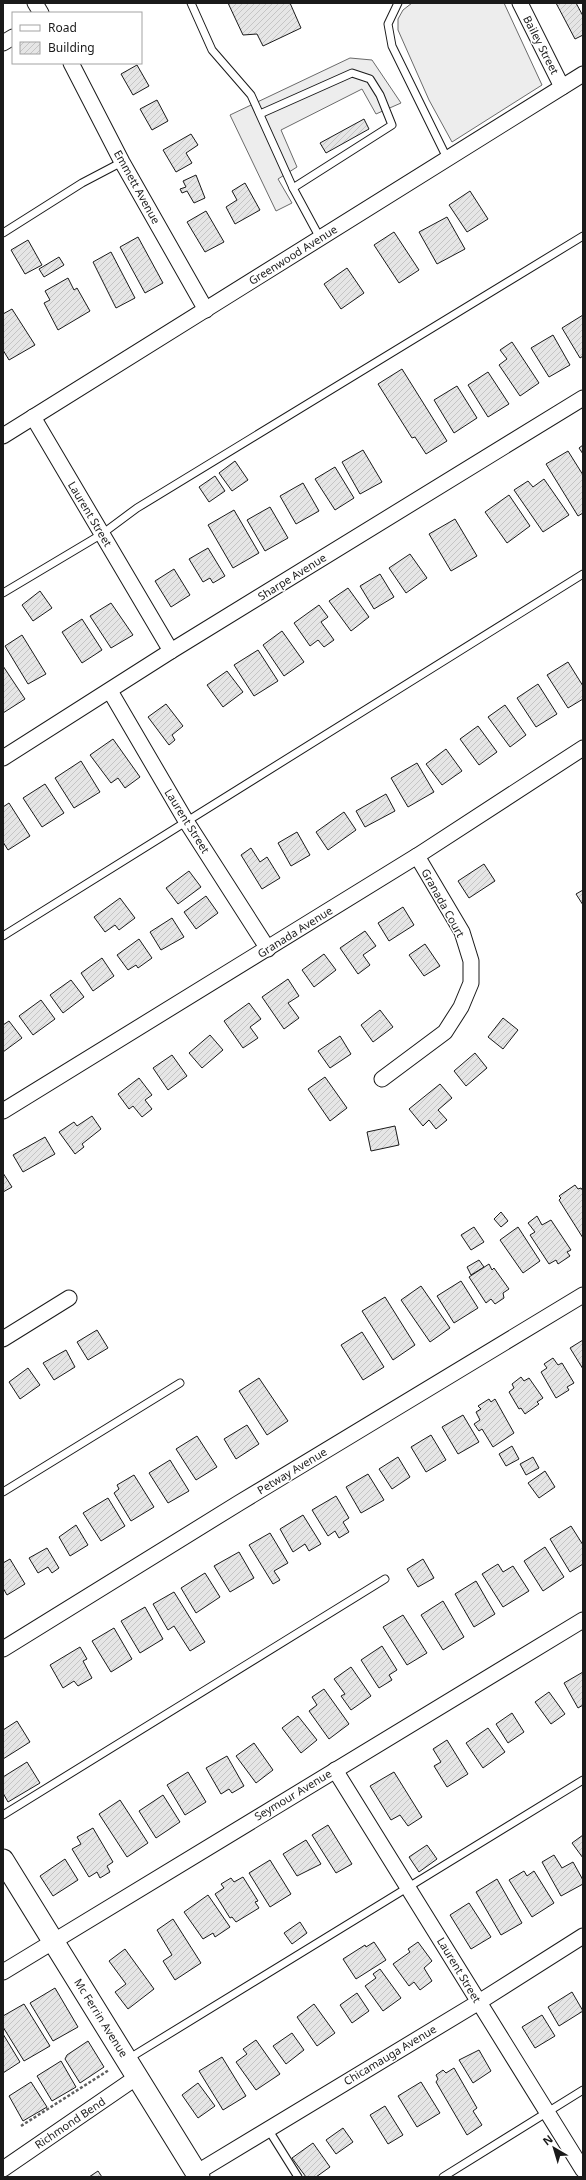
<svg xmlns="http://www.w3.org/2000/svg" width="586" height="2180" viewBox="0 0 586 2180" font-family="'Noto Sans',sans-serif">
  <defs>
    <pattern id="building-hatch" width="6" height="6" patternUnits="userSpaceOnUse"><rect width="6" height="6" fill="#e6e6e6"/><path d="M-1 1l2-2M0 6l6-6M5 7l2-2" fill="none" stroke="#c5c5c5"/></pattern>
  </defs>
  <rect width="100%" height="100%" fill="#fff"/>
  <g fill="#ededed" stroke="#6a6a6a">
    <polygon points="412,3 504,3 542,85 452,142 429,100 398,30 398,19 403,10"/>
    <polygon points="350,58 372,60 401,103 376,114 362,89 281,130 297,167 278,179 292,203 276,211 230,115"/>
  </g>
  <g fill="url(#building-hatch)" stroke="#1a1a1a">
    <polygon points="228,3 290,3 301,28 263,46 257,34 243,35"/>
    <polygon points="556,3 576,3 583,16 583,35 575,39"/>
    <polygon points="137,65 149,86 133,95 121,74"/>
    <polygon points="157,100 168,121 152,130 140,109"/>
    <polygon points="364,119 369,129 326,153 320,143"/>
    <polygon points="191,134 198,145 186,153 192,163 176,172 163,150"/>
    <polygon points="196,175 205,198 194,203 187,191 182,193 180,189 186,187 183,181"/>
    <polygon points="245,183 260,210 235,224 226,207 237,200 232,191"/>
    <polygon points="470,191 488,219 467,232 449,205"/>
    <polygon points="206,211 224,242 205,252 187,222"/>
    <polygon points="447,217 465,249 437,264 419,232"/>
    <polygon points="394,232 419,270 399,283 374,245"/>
    <polygon points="138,237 163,283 145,293 120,247"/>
    <polygon points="28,240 42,265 25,274 11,250"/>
    <polygon points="111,252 135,298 116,308 93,262"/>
    <polygon points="59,257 64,265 44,277 39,269"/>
    <polygon points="347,268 364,293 341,309 324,284"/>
    <polygon points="68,278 74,290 77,288 90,311 58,330 44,303 50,300 45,291"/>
    <polygon points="12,309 35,345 9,360 3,350 3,314"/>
    <polygon points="583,315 583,356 580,358 562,328"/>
    <polygon points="553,335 570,365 549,377 531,348"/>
    <polygon points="512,342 539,383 520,396 499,365 507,359 500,350"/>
    <polygon points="402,369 447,441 426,454 415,437 412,438 378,384"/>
    <polygon points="488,372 509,404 488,417 468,385"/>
    <polygon points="457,386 477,418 454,433 434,400"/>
    <polygon points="583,445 583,454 579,448"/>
    <polygon points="363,450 382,482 360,494 342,462"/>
    <polygon points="568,451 583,475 583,513 578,516 546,464"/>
    <polygon points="235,461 248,480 232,491 219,473"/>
    <polygon points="335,467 354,498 335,510 315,479"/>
    <polygon points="215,476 225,491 209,502 199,487"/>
    <polygon points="544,479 569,515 543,532 514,490 528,481 533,487"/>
    <polygon points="303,483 319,511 296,524 280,496"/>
    <polygon points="509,495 530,526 507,543 485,512"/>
    <polygon points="270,507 288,538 265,551 247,520"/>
    <polygon points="234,510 259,553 233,568 208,525"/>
    <polygon points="455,519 477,556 451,571 429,534"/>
    <polygon points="208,548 225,576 213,583 210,578 203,582 189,559"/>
    <polygon points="410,554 427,578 406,593 389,568"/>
    <polygon points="174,569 190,595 171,607 155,581"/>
    <polygon points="380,574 394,597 374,609 360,586"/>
    <polygon points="348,588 369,617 351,631 329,601"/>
    <polygon points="40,591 52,608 33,621 22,605"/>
    <polygon points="111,603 133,635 111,648 90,616"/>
    <polygon points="319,605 328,617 321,622 334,640 324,647 318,640 310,646 294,623"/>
    <polygon points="82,619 102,650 82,663 62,632"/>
    <polygon points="282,631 304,662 284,676 263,645"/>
    <polygon points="22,635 46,674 28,684 5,646"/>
    <polygon points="258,650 278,681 254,696 234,665"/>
    <polygon points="568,662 583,686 583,699 568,708 547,675"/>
    <polygon points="3,666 25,699 3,713"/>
    <polygon points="227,671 243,692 223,707 207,685"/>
    <polygon points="538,684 557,714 536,727 517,698"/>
    <polygon points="166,704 183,726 172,735 175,740 169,745 148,717"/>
    <polygon points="505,705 526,735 510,747 488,717"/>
    <polygon points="478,726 497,752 479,765 460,739"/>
    <polygon points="113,739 140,777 125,788 118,778 111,783 90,755"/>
    <polygon points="446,749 462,771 442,785 426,764"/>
    <polygon points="81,761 100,792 74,808 55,778"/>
    <polygon points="417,763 434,792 408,807 391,778"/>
    <polygon points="45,784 64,813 42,827 23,798"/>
    <polygon points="386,794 395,811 365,827 356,811"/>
    <polygon points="9,803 30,836 8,850 3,842 3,807"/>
    <polygon points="344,812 356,830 328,850 316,832"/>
    <polygon points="297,832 310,855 291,866 278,843"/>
    <polygon points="251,848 260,862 267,857 280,878 262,889 241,855"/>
    <polygon points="484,864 495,881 469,898 458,881"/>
    <polygon points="189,871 201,887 178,904 166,888"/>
    <polygon points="583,890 583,905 576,894"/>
    <polygon points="206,896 218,913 196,929 184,912"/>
    <polygon points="120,898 135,918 119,930 115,925 105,932 94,917"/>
    <polygon points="403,907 414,925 389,941 378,923"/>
    <polygon points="172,918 184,937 161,950 150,932"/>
    <polygon points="365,931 376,946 363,955 370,965 358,974 340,948"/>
    <polygon points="139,939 152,958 138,968 136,965 128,970 117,955"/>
    <polygon points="425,944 440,966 424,976 409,955"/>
    <polygon points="324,954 336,970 314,987 302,970"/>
    <polygon points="102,958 114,976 93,991 81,973"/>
    <polygon points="288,979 299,996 288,1003 299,1018 284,1029 262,997"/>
    <polygon points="71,980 84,997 63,1013 50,995"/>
    <polygon points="41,1000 55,1019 33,1035 19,1016"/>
    <polygon points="249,1003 261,1019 250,1027 258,1038 243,1048 224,1021"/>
    <polygon points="380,1010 393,1027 373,1042 361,1025"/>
    <polygon points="503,1018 518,1030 503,1049 488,1037"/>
    <polygon points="9,1021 22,1038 3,1052 3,1025"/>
    <polygon points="210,1035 223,1050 202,1068 189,1053"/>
    <polygon points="340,1036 351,1054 330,1068 318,1051"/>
    <polygon points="475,1053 487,1068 466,1086 454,1071"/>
    <polygon points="172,1055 187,1076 168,1090 153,1068"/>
    <polygon points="325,1077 347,1108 330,1121 308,1089"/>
    <polygon points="139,1078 152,1095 145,1100 152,1109 142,1117 133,1106 129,1109 118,1094"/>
    <polygon points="440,1084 452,1098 438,1110 447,1120 436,1129 429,1120 423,1126 409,1109"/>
    <polygon points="92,1116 101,1129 82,1144 84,1147 75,1154 59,1132 74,1122 77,1126"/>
    <polygon points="395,1126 399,1145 371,1151 367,1132"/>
    <polygon points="45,1137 55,1154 23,1172 13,1155"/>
    <polygon points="3,1173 12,1187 3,1192"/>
    <polygon points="575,1185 578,1189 581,1188 583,1191 583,1238 559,1200 561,1198 559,1196"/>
    <polygon points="501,1212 508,1221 501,1227 494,1219"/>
    <polygon points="537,1216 542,1225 551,1220 571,1250 567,1252 570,1256 558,1264 556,1260 549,1264 530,1235 535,1232 528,1223"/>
    <polygon points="474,1227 484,1242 471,1250 461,1235"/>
    <polygon points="518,1227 540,1261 523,1273 500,1240"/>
    <polygon points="479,1260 484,1267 471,1275 467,1267"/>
    <polygon points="489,1264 492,1270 494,1268 509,1289 503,1293 504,1298 495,1304 491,1299 486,1303 469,1277"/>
    <polygon points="461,1281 478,1308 454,1323 437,1296"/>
    <polygon points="421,1286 450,1328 430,1342 401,1300"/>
    <polygon points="385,1297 415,1345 393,1360 362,1311"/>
    <polygon points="97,1330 108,1348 88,1360 77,1342"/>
    <polygon points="362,1332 384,1367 363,1380 341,1345"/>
    <polygon points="583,1340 583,1369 570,1348"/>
    <polygon points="66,1350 75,1367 54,1380 43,1363"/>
    <polygon points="553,1358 558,1365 562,1363 574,1383 567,1387 569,1390 556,1398 541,1372 547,1368 544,1364"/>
    <polygon points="28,1368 40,1385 20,1399 9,1382"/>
    <polygon points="521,1377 524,1381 529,1378 543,1398 537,1402 539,1404 525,1414 521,1408 519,1409 509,1392 514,1388 512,1384"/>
    <polygon points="259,1378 288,1421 267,1435 239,1391"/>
    <polygon points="489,1399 491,1402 495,1399 514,1433 493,1447 482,1429 479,1431 474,1424 480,1420 476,1412 481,1409 478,1406"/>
    <polygon points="463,1415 479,1442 458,1454 442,1427"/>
    <polygon points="247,1425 259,1444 236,1459 224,1439"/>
    <polygon points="431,1435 446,1460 426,1472 411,1447"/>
    <polygon points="197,1436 217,1467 196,1480 176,1449"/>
    <polygon points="512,1446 519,1459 506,1466 499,1454"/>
    <polygon points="398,1457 410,1477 392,1489 379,1469"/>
    <polygon points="533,1457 539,1468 526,1475 520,1464"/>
    <polygon points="170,1460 189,1491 168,1503 149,1473"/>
    <polygon points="545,1471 555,1487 539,1498 528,1483"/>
    <polygon points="368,1474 384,1500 361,1513 346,1487"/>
    <polygon points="134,1475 154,1507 131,1521 114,1493 119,1489 117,1485"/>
    <polygon points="336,1496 349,1518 343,1522 349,1532 339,1538 335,1531 328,1536 312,1510"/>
    <polygon points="108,1498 125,1526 101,1541 83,1513"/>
    <polygon points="303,1515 321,1544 309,1551 305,1544 293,1552 280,1529"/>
    <polygon points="76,1525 88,1545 70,1556 59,1537"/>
    <polygon points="571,1526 583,1545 583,1564 570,1572 550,1539"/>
    <polygon points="270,1533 288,1563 274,1571 280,1580 273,1584 249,1545"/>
    <polygon points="545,1547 564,1577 543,1591 524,1561"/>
    <polygon points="47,1548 59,1568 52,1573 48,1567 38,1573 29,1558"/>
    <polygon points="239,1552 254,1578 230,1592 214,1566"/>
    <polygon points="10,1559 25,1584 7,1595 3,1588 3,1563"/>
    <polygon points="423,1559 434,1578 418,1587 407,1569"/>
    <polygon points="498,1564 503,1572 513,1566 529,1591 503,1607 482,1574"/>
    <polygon points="205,1573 220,1597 196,1613 181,1588"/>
    <polygon points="476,1581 495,1614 474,1627 455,1594"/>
    <polygon points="174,1592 205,1642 190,1651 174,1626 168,1630 153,1604"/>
    <polygon points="443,1601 464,1637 443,1650 421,1615"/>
    <polygon points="145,1607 163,1639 140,1653 121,1621"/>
    <polygon points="403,1615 427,1653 407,1665 383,1627"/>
    <polygon points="114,1628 132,1659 111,1672 92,1641"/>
    <polygon points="382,1646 397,1670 389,1675 392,1680 379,1688 361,1660"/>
    <polygon points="80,1647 87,1659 83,1661 92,1678 78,1686 74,1681 63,1688 50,1665"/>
    <polygon points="351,1667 371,1696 351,1710 341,1696 345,1694 334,1679"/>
    <polygon points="583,1672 583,1705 578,1708 564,1683"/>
    <polygon points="324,1689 349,1724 329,1739 309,1711 317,1705 312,1697"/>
    <polygon points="549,1692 565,1714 551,1724 535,1702"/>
    <polygon points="512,1713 524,1732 508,1743 496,1724"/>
    <polygon points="298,1716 317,1740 301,1753 282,1728"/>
    <polygon points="17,1721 30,1742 3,1759 3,1730"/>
    <polygon points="488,1728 505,1752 483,1768 466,1743"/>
    <polygon points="447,1740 468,1774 447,1787 434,1766 441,1762 433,1749"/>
    <polygon points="254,1743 273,1770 256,1783 236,1756"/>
    <polygon points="227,1756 244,1786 232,1793 229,1789 221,1794 206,1768"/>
    <polygon points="27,1762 40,1783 8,1802 3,1793 3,1777"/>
    <polygon points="188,1772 206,1802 185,1815 167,1785"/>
    <polygon points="394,1772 422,1817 408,1826 400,1815 391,1820 370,1786"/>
    <polygon points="163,1795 180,1822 156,1838 139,1811"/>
    <polygon points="120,1800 148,1843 127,1857 99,1814"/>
    <polygon points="328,1825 352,1864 336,1873 312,1835"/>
    <polygon points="93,1828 113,1862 107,1866 110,1872 100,1878 97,1872 89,1877 72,1849 81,1844 77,1837"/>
    <polygon points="583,1835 583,1858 572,1843"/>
    <polygon points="306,1840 321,1864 297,1876 283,1854"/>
    <polygon points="427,1845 437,1859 419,1872 409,1857"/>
    <polygon points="554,1855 562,1868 573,1862 583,1880 583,1884 561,1896 542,1862"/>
    <polygon points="65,1859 78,1880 53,1896 40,1876"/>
    <polygon points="270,1860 291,1894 270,1907 249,1873"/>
    <polygon points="524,1871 527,1876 534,1871 554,1903 532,1917 509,1880"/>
    <polygon points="243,1877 258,1901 255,1902 259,1908 236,1922 232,1917 230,1918 215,1894 224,1888 221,1884 231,1878 234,1882"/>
    <polygon points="497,1879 522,1923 501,1935 476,1892"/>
    <polygon points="208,1895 230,1927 215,1937 213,1933 203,1939 184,1912"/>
    <polygon points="469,1903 491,1937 471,1949 450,1915"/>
    <polygon points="173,1919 201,1963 175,1980 163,1961 172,1955 157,1930"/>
    <polygon points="300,1922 307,1933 292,1944 284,1933"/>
    <polygon points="374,1942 386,1960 356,1979 343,1959 365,1945 366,1947"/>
    <polygon points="418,1942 432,1961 424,1968 432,1981 420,1990 414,1982 409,1986 393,1964 410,1952 408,1949"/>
    <polygon points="125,1949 154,1989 128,2009 115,1992 126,1984 109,1961"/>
    <polygon points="380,1969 401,1998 383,2011 365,1986 376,1978 373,1974"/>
    <polygon points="55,1988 78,2027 53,2041 30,2003"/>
    <polygon points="572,1992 583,2011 559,2026 548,2007"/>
    <polygon points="357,1993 369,2011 352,2023 340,2005"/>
    <polygon points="24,2004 50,2046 24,2061 3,2027 3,2016"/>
    <polygon points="314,2004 335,2033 317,2046 297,2017"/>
    <polygon points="542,2015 555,2036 535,2048 522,2027"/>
    <polygon points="292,2033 304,2050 286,2064 273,2046"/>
    <polygon points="3,2034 20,2062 3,2073"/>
    <polygon points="256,2040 280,2074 256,2090 236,2062 247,2054 243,2049"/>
    <polygon points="88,2041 104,2067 80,2083 65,2059 67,2055"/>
    <polygon points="479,2050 491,2071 473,2083 459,2060"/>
    <polygon points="222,2057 246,2096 223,2110 199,2071"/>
    <polygon points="61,2061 76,2087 52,2101 37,2076"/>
    <polygon points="454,2068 477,2108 473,2111 482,2125 467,2135 436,2082 438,2079 436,2075 443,2070 446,2073"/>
    <polygon points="31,2082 47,2107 23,2121 9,2096"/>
    <polygon points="421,2082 440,2113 417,2127 398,2096"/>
    <polygon points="198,2083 215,2106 198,2118 182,2095"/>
    <polygon points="385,2106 403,2135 388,2144 370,2115"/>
    <polygon points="343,2128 353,2142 336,2154 326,2140"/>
    <polygon points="313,2143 330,2167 316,2177 306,2177 292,2158"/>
    <polygon points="98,2171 102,2177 89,2177"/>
  </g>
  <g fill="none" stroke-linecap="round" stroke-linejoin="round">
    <g stroke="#1a1a1a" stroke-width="9">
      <g id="lane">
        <polyline points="191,3 212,50 251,95 293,188 320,238"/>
        <polyline points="398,3 388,24 392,46 447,158"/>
        <polyline points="260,114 352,73 370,79 380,95 392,125 293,188"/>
        <polyline points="3,233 82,183 122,162"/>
        <polyline points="3,593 102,534 137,508 583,236"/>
        <polyline points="3,936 583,574"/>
        <polyline points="3,1492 180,1383"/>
        <polyline points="3,1815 385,1579"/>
        <polyline points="128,2059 583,1780"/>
        <polyline points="268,2129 298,2177"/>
        <polyline points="443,2177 583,2090"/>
      </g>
    </g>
    <g stroke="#1a1a1a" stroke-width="17">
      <g id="street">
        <polyline points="35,3 41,13"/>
        <polyline points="520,3 562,87"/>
        <polyline points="3,43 13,37"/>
        <polyline points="71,63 122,162 206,310"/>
        <polyline points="33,417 171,651"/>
        <polyline points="3,436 583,74"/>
        <polyline points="110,691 186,821 268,949"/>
        <polyline points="3,758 171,651 583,398"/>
        <polyline points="382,1079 445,1032 461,1007 471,983 471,961 462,932 417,856"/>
        <polyline points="3,1111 417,856 583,748"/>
        <polyline points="3,1339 69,1298"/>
        <polyline points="3,1649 239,1503 583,1295"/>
        <polyline points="335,1770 583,2170"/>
        <polyline points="3,1972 583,1620"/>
        <polyline points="3,2169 137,2077"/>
        <polyline points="196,2173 479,2002 583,1936"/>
      </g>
    </g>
    <g stroke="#1a1a1a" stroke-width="23">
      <polyline id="secondary" points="3,1860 199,2177"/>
    </g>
    <polyline stroke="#5f5f5f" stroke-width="2.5" stroke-dasharray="3 2" stroke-linecap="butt" points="21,2126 109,2070"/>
    <use href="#lane" stroke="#fff" stroke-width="7"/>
    <use href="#street" stroke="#fff" stroke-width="15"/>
    <use href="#secondary" stroke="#fff" stroke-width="21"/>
  </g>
  <g text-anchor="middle" stroke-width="3" stroke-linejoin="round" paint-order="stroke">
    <g font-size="11" fill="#1a1a1a" stroke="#fff">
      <text transform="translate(541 45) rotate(63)" y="4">Bailey Street</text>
      <text transform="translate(137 187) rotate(61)" y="4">Emmett Avenue</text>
      <text transform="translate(293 255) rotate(-32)" y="4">Greenwood Avenue</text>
      <text transform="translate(90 514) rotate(59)" y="4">Laurent Street</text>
      <text transform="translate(292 577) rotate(-32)" y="4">Sharpe Avenue</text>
      <text transform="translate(187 821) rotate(58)" y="4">Laurent Street</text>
      <text transform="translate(443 903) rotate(61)" y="4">Granada Court</text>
      <text transform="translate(295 932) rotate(-32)" y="4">Granada Avenue</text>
      <text transform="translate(292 1471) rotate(-31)" y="4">Petway Avenue</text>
      <text transform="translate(293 1795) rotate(-31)" y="4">Seymour Avenue</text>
      <text transform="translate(459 1970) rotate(59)" y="4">Laurent Street</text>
      <text transform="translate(101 2018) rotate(58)" y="4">Mc Ferrin Avenue</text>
      <text transform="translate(390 2055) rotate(-31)" y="4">Chicamauga Avenue</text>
      <text transform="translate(70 2123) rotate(-34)" y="4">Richmond Bend</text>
    </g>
  </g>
  <rect width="586" height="2180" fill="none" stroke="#1a1a1a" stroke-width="8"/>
  <rect x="12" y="12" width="130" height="52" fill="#ffffff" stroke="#a3a3a3"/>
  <rect x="20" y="25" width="20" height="6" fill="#ffffff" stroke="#a3a3a3"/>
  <text x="48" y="32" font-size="12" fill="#1a1a1a">Road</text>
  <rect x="20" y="42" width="20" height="12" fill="url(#building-hatch)" stroke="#a3a3a3"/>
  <text x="48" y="52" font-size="12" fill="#1a1a1a">Building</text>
  <g transform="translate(554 2148) rotate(322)" stroke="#ffffff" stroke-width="3" paint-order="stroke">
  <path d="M0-3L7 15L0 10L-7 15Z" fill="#1a1a1a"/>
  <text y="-6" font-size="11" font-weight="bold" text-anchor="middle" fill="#1a1a1a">N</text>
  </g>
</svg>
